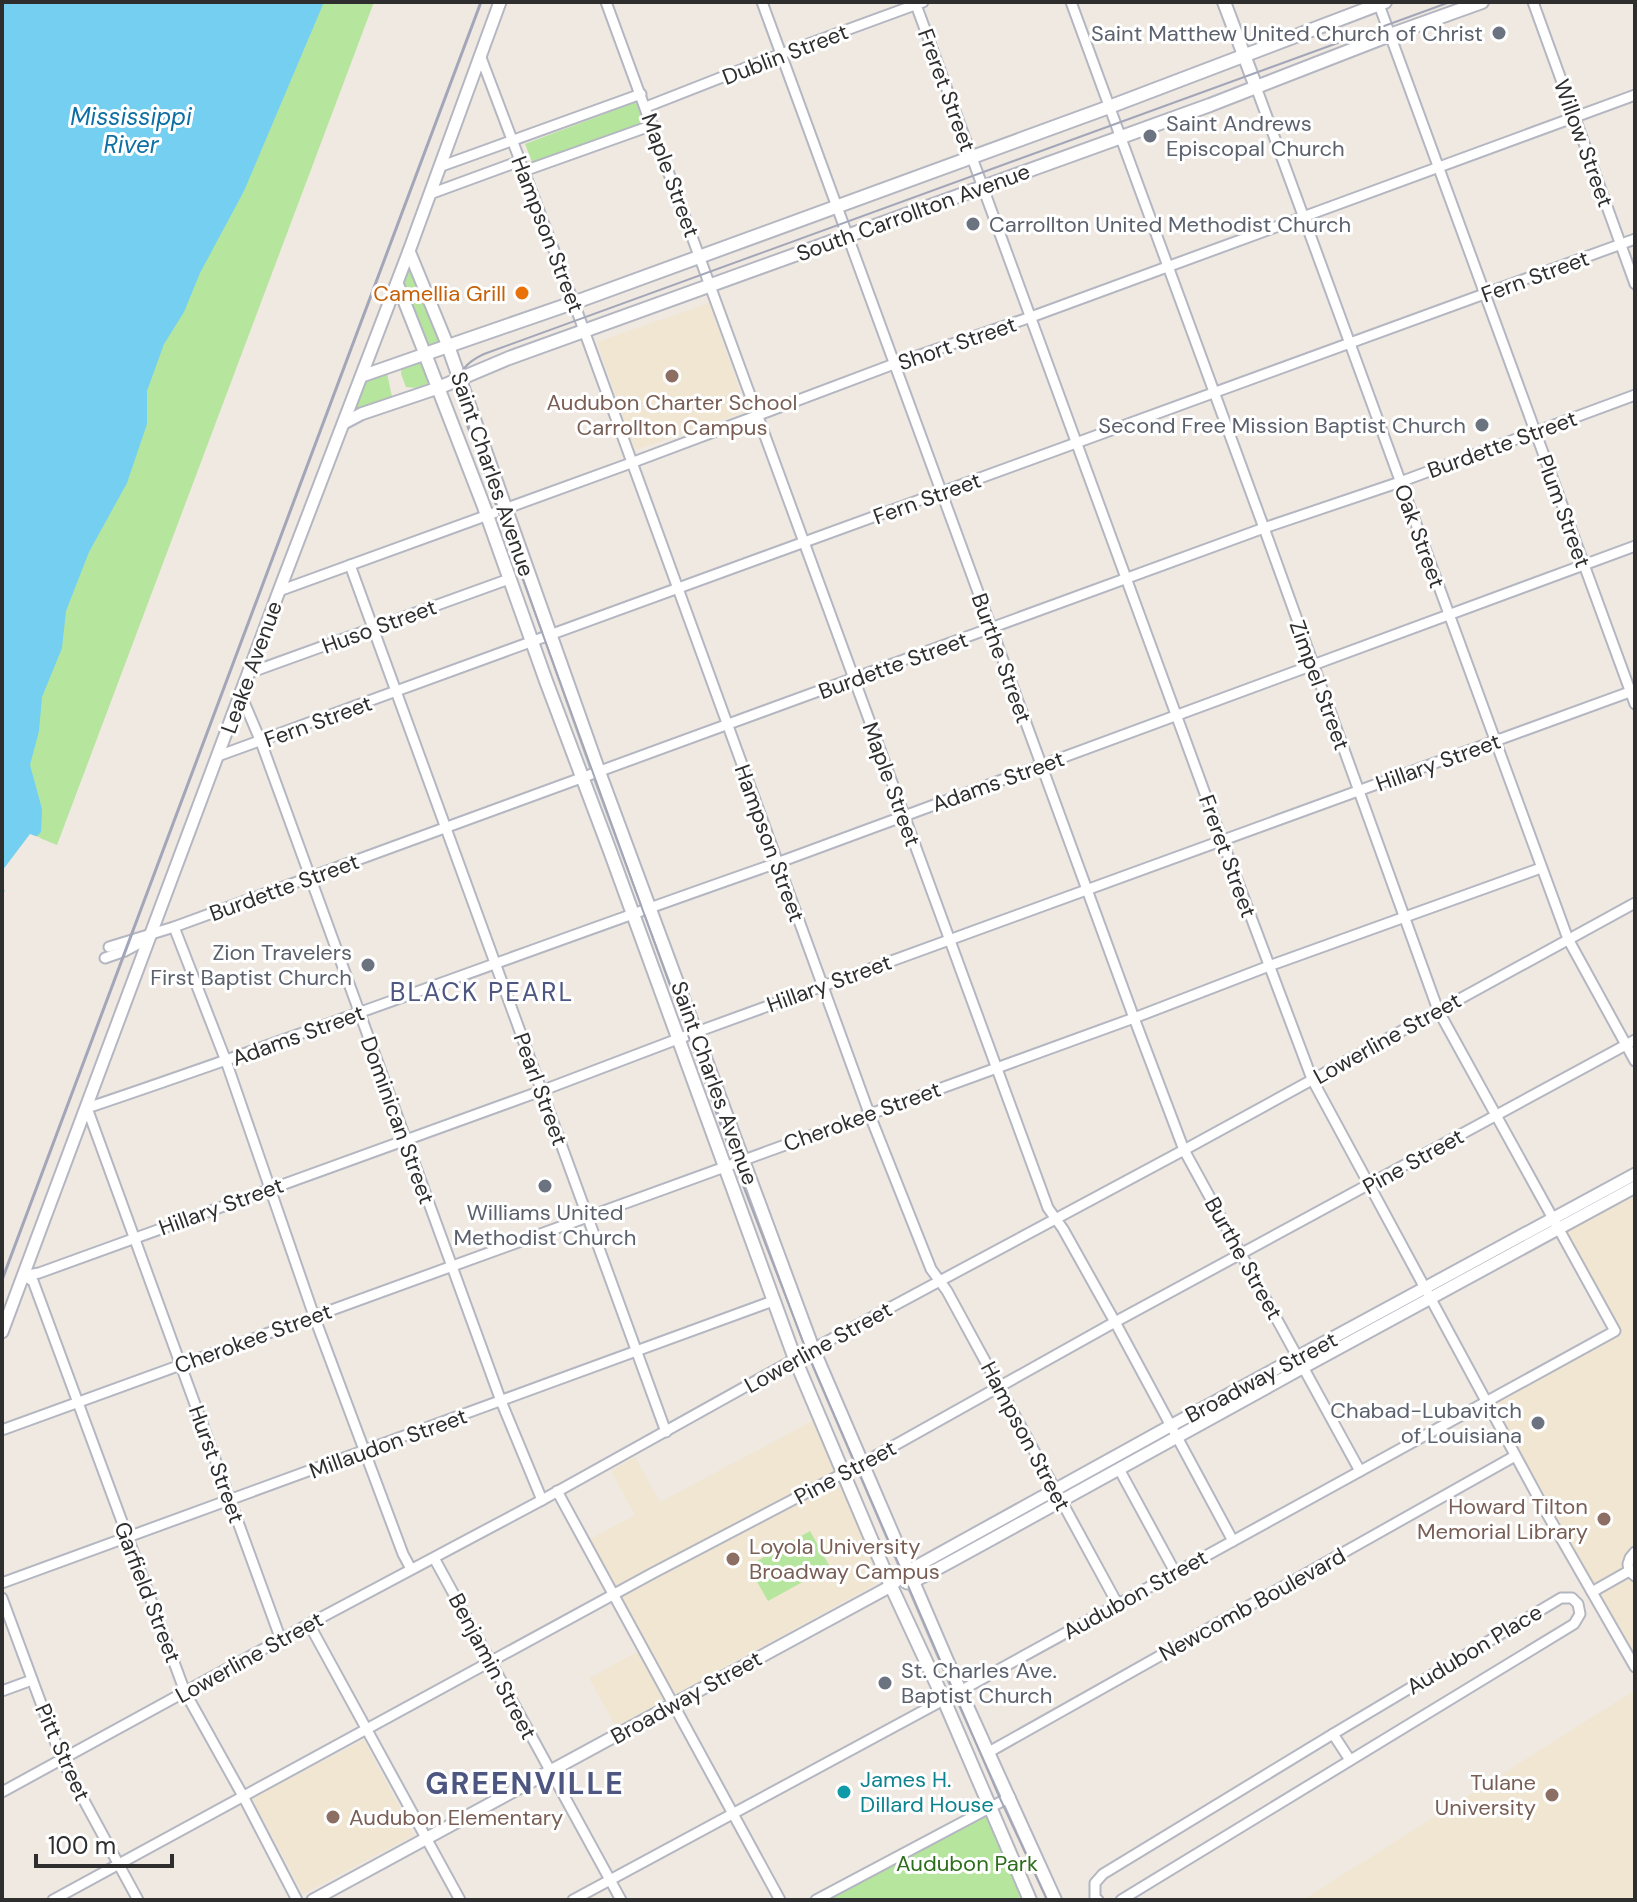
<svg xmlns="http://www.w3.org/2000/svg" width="1637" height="1902" viewBox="0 0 1637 1902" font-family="'DM Sans',sans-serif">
  <rect width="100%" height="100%" fill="#efe9e1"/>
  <g fill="#f0e6d1">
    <polygon points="709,303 747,411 635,450 597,342"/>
    <polygon points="1635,1187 1635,1667 1486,1402 1615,1331 1559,1228"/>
    <polygon points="816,1419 879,1575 878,1580 874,1585 616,1727 589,1678 643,1649 585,1542 635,1515 611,1471 635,1457 660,1502"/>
    <polygon points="1635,1690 1635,1900 1303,1900"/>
    <polygon points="364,1740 414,1835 303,1894 252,1798"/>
  </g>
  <g fill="#b6e59e">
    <polygon points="319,2 374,2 57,845 30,834 21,722 66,599 146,424 147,391 151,367"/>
    <polygon points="636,102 644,123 533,164 525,144"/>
    <polygon points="410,264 444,343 426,349 400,286"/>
    <polygon points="420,361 429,383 417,388 406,387 401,374 402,367"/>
    <polygon points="387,373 392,397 355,412 356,403 365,380"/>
    <polygon points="810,1531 830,1567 768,1601 748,1566"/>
    <polygon points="986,1812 1024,1900 818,1900"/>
  </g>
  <polygon fill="#75cff0" points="2,2 324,2 244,191 200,273 184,312 164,344 147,391 147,424 127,483 89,552 66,611 62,648 42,697 39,731 30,765 42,809 41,832 29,844 2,896"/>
  <polygon fill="#efe9e1" points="30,834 41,838 32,846 8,892 2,889 2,871"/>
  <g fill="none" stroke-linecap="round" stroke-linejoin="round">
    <g stroke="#b4b7c1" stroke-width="13">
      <g id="minor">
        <path d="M 606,2 C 756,403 898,807 1048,1208 L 1063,1229 L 1115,1322 L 1233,1541"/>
        <polyline points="762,2 1134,1018 1184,1150 1360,1471"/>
        <polyline points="915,2 1222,840 1312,1079 1546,1512 1635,1667"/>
        <polyline points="1378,2 1635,704"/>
        <polyline points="1533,2 1635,284"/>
        <polyline points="480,55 578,314 869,1113 931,1269 947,1291 1117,1603"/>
        <polyline points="1256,87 1568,939 1635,1061"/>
        <polyline points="646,107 781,54 923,2"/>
        <polyline points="439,167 641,94"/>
        <polyline points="524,171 653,125"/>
        <polyline points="430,194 520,161"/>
        <polyline points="350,565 666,1432"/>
        <polyline points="279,591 631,463 894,364 1031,317 1635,95"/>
        <polyline points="249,673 509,579"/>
        <polyline points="241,695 261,742 501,1401 542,1500"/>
        <polyline points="218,756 1635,239"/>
        <polyline points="174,927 226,1061 314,1316 403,1554 411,1569"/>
        <polyline points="109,947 174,927 1264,528 1400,482 1635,395"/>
        <polyline points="105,958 125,951 138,944"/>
        <polyline points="23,1276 39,1273 541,1091 683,1037 1635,690"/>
        <polyline points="24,1276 33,1281 185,1692 243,1796 297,1900"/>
        <polyline points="2,1430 1134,1018 1269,966 1541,868"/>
        <polyline points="1119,1469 1175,1572"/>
        <polyline points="557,1491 780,1900"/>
        <polyline points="1635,1552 1630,1558 1628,1564 1629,1571 1635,1576"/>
        <polyline points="434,1558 621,1900"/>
        <polyline points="2,1583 773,1301"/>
        <polyline points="1592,1592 1629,1571"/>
        <polyline points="2,1598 62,1760 138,1900"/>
        <polyline points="309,1624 460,1900"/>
        <path d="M 281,1640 L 87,1108 C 319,1030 547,943 777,863 L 1635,546"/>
        <polyline points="2,1691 32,1680"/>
        <polyline points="1333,1734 1350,1760"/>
        <polyline points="989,1752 1515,1456"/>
        <polyline points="2,1792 309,1624 542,1500 813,1349 1184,1150 1635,903"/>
        <polyline points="53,1900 653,1573 863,1463 1115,1322 1635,1040"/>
        <polyline points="573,1900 960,1691 1615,1331 1438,1010 1264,528 1071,2"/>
        <polyline points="816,1900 1010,1797"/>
        <polyline points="1098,1900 1095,1898 1095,1883 1103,1874 1333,1734 1561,1598 1572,1598 1578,1604 1580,1614 1574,1624 1121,1900"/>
      </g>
    </g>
    <g stroke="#b4b7c1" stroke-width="15">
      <g id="tertiary">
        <polyline points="409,251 448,346"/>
        <polyline points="362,376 425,354 397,283"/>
        <polyline points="344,423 361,414 438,388"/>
        <polyline points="2,1332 279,591 409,251 500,2"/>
        <polyline points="907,1583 913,1582 952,1561 1304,1367 1635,1187"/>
        <polyline points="313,1900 891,1586 908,1571 1172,1425 1635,1174"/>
      </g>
    </g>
    <g stroke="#b4b7c1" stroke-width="16">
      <g id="secondary">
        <polyline points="1224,2 1256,87"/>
        <polyline points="448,346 599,772 813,1349 960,1691 1055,1900"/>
        <polyline points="438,388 509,358 1210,105 1390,35 1482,2"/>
        <polyline points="1030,1900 944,1700 891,1586 795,1359 610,851 546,681 483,504 425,354 584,299 1109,107 1385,2"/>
      </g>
    </g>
    <use href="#minor" stroke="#fff" stroke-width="9"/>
    <use href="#tertiary" stroke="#fff" stroke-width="11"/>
    <use href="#secondary" stroke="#fff" stroke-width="12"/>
    <path stroke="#a3a6b8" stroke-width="2" d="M 1047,1900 L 998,1794 L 807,1352 L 734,1162 L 459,403 C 452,380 462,364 484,354 L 1450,2"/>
    <polyline stroke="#a3a6b8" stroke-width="3" points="2,1280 481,2"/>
  </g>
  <g fill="#6b7280" stroke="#fff" stroke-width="3">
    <circle cx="1499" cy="33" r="8"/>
    <circle cx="1150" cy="136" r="8"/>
    <circle cx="973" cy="224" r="8"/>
    <circle cx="1482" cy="425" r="8"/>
    <circle cx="368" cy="965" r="8"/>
    <circle cx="545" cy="1186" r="8"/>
    <circle cx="1538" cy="1423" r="8"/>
    <circle cx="885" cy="1683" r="8"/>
  </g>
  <circle fill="#e8710a" stroke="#fff" stroke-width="3" cx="522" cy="293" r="8"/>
  <g fill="#8d6e63" stroke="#fff" stroke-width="3">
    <circle cx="672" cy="376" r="8"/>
    <circle cx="1604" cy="1519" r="8"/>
    <circle cx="733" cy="1559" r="8"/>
    <circle cx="1552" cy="1795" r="8"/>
    <circle cx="333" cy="1817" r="8"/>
  </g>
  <circle fill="#0f9aa8" stroke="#fff" stroke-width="3" cx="844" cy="1792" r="8"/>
  <g text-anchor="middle" stroke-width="6" stroke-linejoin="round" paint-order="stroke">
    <g font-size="22" fill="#5b616d" stroke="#fff" text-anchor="end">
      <text x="1483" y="41">Saint Matthew United Church of Christ</text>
      <text x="1166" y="131" text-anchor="start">Saint Andrews<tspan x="1166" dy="25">Episcopal Church</tspan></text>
      <text x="989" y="232" text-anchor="start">Carrollton United Methodist Church</text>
      <text x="1466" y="433">Second Free Mission Baptist Church</text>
      <text x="352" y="960">Zion Travelers<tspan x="352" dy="25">First Baptist Church</tspan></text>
      <text x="545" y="1220" text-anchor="middle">Williams United<tspan x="545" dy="25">Methodist Church</tspan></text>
      <text x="1522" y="1418">Chabad-Lubavitch<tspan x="1522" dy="25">of Louisiana</tspan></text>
      <text x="901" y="1678" text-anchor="start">St. Charles Ave.<tspan x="901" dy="25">Baptist Church</tspan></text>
    </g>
    <g font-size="22" fill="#2e2e2e" stroke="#fff">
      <text transform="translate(785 54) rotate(-21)" y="8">Dublin Street</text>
      <text transform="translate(947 90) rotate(70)" y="8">Freret Street</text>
      <text transform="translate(1584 143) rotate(70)" y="8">Willow Street</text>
      <text transform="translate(671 175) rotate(70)" y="8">Maple Street</text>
      <text transform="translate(913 212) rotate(-20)" y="8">South Carrollton Avenue</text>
      <text transform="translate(548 234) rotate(69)" y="8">Hampson Street</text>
      <text transform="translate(1535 276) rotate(-20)" y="8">Fern Street</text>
      <text transform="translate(957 343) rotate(-19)" y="8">Short Street</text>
      <text transform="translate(1502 444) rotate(-20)" y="8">Burdette Street</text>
      <text transform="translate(493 474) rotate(71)" y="8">Saint Charles Avenue</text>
      <text transform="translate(927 498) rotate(-20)" y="8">Fern Street</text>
      <text transform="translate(1564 511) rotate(70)" y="8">Plum Street</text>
      <text transform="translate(1420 536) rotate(70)" y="8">Oak Street</text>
      <text transform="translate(379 626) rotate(-20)" y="8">Huso Street</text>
      <text transform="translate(1002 658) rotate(70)" y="8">Burthe Street</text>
      <text transform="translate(893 665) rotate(-20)" y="8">Burdette Street</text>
      <text transform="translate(251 667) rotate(-70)" y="8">Leake Avenue</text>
      <text transform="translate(1320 685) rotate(70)" y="8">Zimpel Street</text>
      <text transform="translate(318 721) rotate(-20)" y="8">Fern Street</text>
      <text transform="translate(1438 762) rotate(-20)" y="8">Hillary Street</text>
      <text transform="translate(998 781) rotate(-20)" y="8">Adams Street</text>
      <text transform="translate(892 784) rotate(70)" y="8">Maple Street</text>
      <text transform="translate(770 843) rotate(70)" y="8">Hampson Street</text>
      <text transform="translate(1228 856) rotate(70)" y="8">Freret Street</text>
      <text transform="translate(284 887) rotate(-20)" y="8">Burdette Street</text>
      <text transform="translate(829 983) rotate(-20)" y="8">Hillary Street</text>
      <text transform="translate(298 1035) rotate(-20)" y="8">Adams Street</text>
      <text transform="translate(1387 1038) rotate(-29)" y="8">Lowerline Street</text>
      <text transform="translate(715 1083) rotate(70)" y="8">Saint Charles Avenue</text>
      <text transform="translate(541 1089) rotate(70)" y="8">Pearl Street</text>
      <text transform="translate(862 1116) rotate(-20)" y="8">Cherokee Street</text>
      <text transform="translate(398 1120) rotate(70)" y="8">Dominican Street</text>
      <text transform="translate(1413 1161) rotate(-29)" y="8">Pine Street</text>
      <text transform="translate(221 1206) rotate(-20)" y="8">Hillary Street</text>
      <text transform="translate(1244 1258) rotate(61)" y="8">Burthe Street</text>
      <text transform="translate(253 1338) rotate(-20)" y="8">Cherokee Street</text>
      <text transform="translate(818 1347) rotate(-29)" y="8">Lowerline Street</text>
      <text transform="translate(1261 1377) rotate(-28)" y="8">Broadway Street</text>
      <text transform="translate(1026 1436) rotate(62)" y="8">Hampson Street</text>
      <text transform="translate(388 1443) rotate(-20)" y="8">Millaudon Street</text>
      <text transform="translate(217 1464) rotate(70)" y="8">Hurst Street</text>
      <text transform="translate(845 1472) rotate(-28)" y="8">Pine Street</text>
      <text transform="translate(148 1592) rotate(69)" y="8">Garfield Street</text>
      <text transform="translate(1135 1594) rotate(-29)" y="8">Audubon Street</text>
      <text transform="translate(1252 1604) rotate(-29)" y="8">Newcomb Boulevard</text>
      <text transform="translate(1474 1649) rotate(-31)" y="8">Audubon Place</text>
      <text transform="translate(249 1657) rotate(-29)" y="8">Lowerline Street</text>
      <text transform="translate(493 1666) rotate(62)" y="8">Benjamin Street</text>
      <text transform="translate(686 1697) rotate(-29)" y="8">Broadway Street</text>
      <text transform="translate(63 1752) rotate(66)" y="8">Pitt Street</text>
    </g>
    <g font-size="22" fill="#c56008" stroke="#fff" text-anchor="end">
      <text x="506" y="301">Camellia Grill</text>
    </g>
    <g font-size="22" fill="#785e54" stroke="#fff" text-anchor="end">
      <text x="672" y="410" text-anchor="middle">Audubon Charter School<tspan x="672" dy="25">Carrollton Campus</tspan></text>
      <text x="1588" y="1514">Howard Tilton<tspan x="1588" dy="25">Memorial Library</tspan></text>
      <text x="749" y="1554" text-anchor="start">Loyola University<tspan x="749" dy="25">Broadway Campus</tspan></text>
      <text x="1536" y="1790">Tulane<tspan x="1536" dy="25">University</tspan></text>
      <text x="349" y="1825" text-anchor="start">Audubon Elementary</text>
    </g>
    <g font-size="22" fill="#0d838f" stroke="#fff" text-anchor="start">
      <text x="860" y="1787">James H.<tspan x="860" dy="25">Dillard House</tspan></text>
    </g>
    <g font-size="22" fill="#2c6e1b" stroke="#fff">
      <text x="967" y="1871">Audubon Park</text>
    </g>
    <g font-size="24" font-style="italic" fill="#0d6fa3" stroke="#fff">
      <text x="131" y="125">Mississippi<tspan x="131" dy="28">River</tspan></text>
    </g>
    <g font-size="26" letter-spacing="2" fill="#4d5680" stroke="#fff">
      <text x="482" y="1001">BLACK PEARL</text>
    </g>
    <g font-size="30" font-weight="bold" letter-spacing="2" fill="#4d5680" stroke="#fff">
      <text x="525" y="1794">GREENVILLE</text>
    </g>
  </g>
  <rect width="1637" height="1902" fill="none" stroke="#2e2e2e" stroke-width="8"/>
  <path d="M36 1854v12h136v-12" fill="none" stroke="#2e2e2e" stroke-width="4"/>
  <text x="48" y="1854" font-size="24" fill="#2e2e2e" stroke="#ffffff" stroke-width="6" paint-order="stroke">100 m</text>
</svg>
